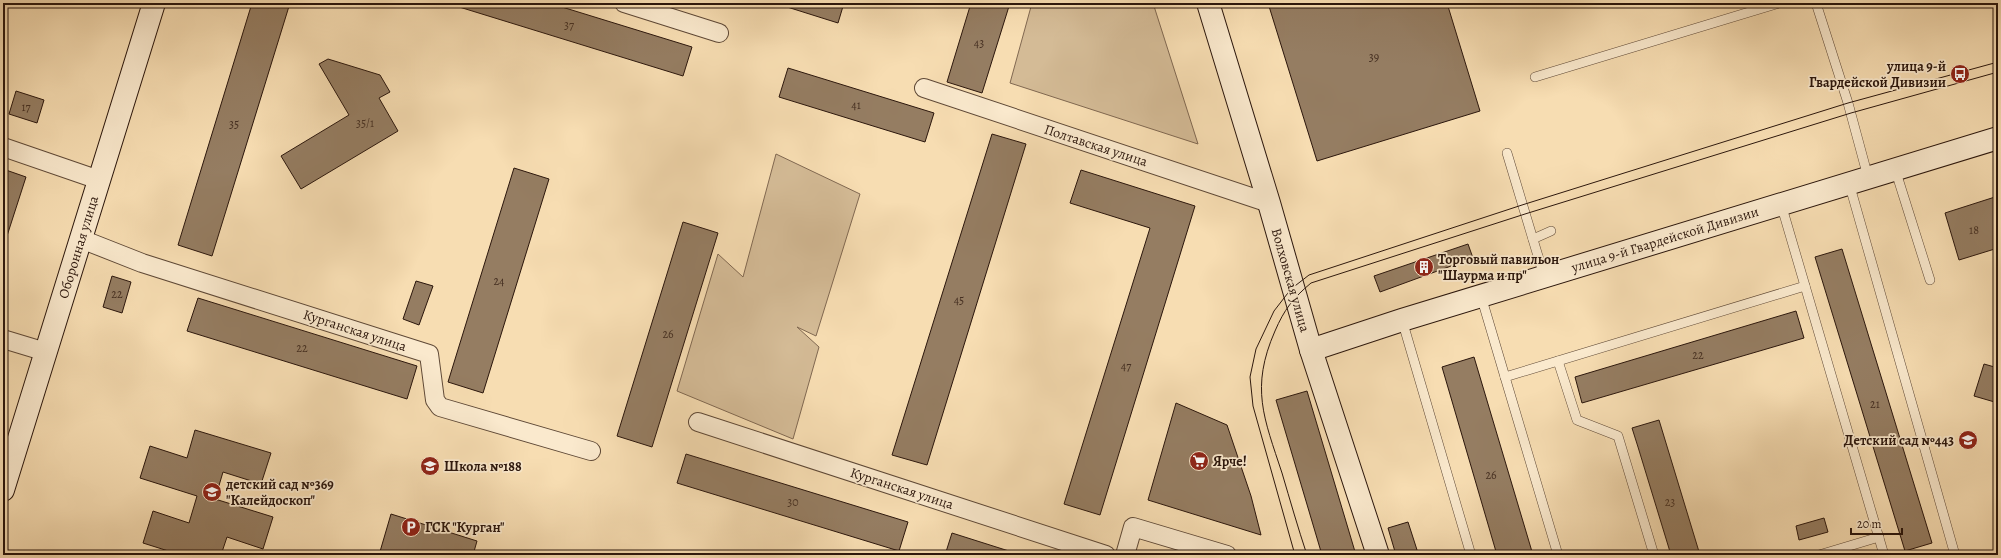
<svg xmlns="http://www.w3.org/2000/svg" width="2001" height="558" viewBox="0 0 2001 558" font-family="Alegreya,serif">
  <rect width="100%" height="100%" fill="#f7ddb2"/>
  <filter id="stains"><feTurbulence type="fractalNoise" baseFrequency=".005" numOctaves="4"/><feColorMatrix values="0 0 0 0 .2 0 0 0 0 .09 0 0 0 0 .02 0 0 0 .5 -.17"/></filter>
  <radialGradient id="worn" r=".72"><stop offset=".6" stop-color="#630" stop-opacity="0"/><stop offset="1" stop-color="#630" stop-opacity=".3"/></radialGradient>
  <g fill="#d4bb96" stroke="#806851">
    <polygon points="1032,3 1153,3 1198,144 1010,83"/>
    <polygon points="776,154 860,194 816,336 797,327 819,347 793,439 677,391 718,254 743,277"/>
  </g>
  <g fill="#957d62" stroke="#2b160c">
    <polygon points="252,3 290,3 212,256 178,245"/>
    <polygon points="457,3 549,3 692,47 683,76 456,6"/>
    <polygon points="785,3 844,3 838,23 784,6"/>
    <polygon points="971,3 1010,3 982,93 947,82"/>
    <polygon points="1268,3 1447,3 1480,111 1317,161"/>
    <polygon points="328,59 380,75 390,92 379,98 398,131 301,189 281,156 349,115 319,64"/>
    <polygon points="788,68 934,113 925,142 779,97"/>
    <polygon points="16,91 44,100 37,123 9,114"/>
    <polygon points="992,134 1026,144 927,465 892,455"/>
    <polygon points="514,168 549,179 483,393 448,382"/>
    <polygon points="3,169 26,177 6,239 3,238"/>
    <polygon points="1081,170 1195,206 1100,515 1064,504 1150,228 1070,203"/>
    <polygon points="1998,196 1998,248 1959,260 1945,213"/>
    <polygon points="683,222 718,233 652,447 617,436"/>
    <polygon points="1468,244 1473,258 1380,292 1374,276"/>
    <polygon points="1842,249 1932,543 1905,551 1815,257"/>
    <polygon points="112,276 131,282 122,313 103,307"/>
    <polygon points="416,281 433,286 419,325 403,319"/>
    <polygon points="198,298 417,366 407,399 187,331"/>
    <polygon points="1796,311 1804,338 1582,403 1575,377"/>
    <polygon points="1474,357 1533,555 1497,555 1442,367"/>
    <polygon points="1984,364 1998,368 1998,403 1974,396"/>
    <polygon points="1307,391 1356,555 1322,555 1276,400"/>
    <polygon points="1176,403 1227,425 1251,496 1261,535 1148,500"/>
    <polygon points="1659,420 1700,555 1671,555 1638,447 1632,428"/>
    <polygon points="195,430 271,453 261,484 223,472 215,499 273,517 263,549 227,537 221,555 181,555 143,543 153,511 189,523 197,496 140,478 150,446 187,458"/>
    <polygon points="686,454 908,522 899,551 677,483"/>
    <polygon points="391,514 477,541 473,555 379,555"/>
    <polygon points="1824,518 1828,532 1799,540 1796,526"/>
    <polygon points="1408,522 1418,553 1396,555 1388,528"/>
    <polygon points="952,533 1012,552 1011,555 945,555"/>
  </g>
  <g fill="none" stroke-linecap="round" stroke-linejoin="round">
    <g stroke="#5e4836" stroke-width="10">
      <g id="lane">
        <polyline points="1816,3 1848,103 1868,177"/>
        <polyline points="1535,77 1779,3"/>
        <polyline points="1507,153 1544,276"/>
        <polyline points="1895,169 1930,280"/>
        <polyline points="1849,183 1955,555"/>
        <polyline points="1781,204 1884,555"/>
        <polyline points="1533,239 1551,231"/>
        <polyline points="1481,296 1505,377"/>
        <polyline points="1402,320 1471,555"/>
        <polyline points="1558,361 1577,420 1618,436 1654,555"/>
        <polyline points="1558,555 1505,377 1805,286"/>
        <polyline points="1819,555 1879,537"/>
      </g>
    </g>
    <g stroke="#5e4836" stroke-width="20">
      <g id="street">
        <polyline points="624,3 719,33"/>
        <polyline points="924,88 1269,203"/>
        <polyline points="3,147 99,180"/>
        <polyline points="81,239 142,263 429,354 435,400 440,407 591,451"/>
        <polyline points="3,339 46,352"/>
        <polyline points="698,422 1106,555"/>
        <polyline points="1125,555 1133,527 1227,555"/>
      </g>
    </g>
    <g stroke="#2b160c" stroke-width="24">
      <g id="secondary">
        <polyline points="1208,3 1269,203 1311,350 1378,555"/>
        <polyline points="1311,350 1402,320 1998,138"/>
        <polyline points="3,490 154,3"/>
      </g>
    </g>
    <use href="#lane" stroke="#fae9cd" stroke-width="9"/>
    <use href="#street" stroke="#fae9cd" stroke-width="18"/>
    <use href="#secondary" stroke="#fae9cd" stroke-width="22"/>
    <g stroke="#2b160c" stroke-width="1">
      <polyline points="1295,555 1253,406 1250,377 1256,349 1274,311 1291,289 1309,275 1522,205 1848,103 1998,62"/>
      <path d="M 1307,555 C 1298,528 1290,500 1282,473 C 1264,418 1250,388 1275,331 C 1284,310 1293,298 1311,283 L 1525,214 L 1851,113 L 1998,72"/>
    </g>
  </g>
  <defs>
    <g id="bus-disc" transform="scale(1)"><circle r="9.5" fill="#8f2418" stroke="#fae9cd"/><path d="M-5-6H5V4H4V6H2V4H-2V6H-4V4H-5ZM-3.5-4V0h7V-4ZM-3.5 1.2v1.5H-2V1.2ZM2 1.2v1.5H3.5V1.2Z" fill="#fff"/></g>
    <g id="building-disc" transform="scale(1)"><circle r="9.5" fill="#8f2418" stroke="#fae9cd"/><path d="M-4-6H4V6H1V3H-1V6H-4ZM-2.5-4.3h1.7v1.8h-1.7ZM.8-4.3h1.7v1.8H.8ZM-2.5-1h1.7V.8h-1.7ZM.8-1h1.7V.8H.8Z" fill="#fff"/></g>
    <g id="school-disc" transform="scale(1)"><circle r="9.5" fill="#8f2418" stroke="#fae9cd"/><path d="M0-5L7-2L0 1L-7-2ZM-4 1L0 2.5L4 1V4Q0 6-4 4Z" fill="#fff"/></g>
    <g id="supermarket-disc" transform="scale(1)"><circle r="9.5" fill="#8f2418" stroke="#fae9cd"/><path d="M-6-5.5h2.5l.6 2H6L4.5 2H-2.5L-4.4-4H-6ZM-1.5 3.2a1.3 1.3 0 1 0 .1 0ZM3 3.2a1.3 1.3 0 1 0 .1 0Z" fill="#fff"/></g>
    <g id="parking-disc" transform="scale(1)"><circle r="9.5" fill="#8f2418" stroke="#fae9cd"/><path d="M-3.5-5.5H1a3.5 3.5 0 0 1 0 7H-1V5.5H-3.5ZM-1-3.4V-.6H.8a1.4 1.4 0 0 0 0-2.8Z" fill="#fff"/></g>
  </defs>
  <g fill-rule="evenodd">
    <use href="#bus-disc" x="1960" y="74"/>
    <use href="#building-disc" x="1424" y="267"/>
    <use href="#school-disc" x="1968" y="440"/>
    <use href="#supermarket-disc" x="1199" y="461"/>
    <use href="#school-disc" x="430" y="466"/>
    <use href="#school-disc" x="212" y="492"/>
    <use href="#parking-disc" x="411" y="527"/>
  </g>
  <g text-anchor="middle" stroke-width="3.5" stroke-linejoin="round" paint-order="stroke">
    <g font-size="12" fill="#463022">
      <text x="569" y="29">37</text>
      <text x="979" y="47">43</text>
      <text x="1374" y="61">39</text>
      <text x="856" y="109">41</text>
      <text x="26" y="111">17</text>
      <text x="365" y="127">35/1</text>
      <text x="234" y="128">35</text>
      <text x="1974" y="234">18</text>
      <text x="499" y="285">24</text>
      <text x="117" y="298">22</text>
      <text x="959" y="304">45</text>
      <text x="668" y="338">26</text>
      <text x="302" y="352">22</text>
      <text x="1698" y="359">22</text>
      <text x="1126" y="370">47</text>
      <text x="1875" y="408">21</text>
      <text x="1491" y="479">26</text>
      <text x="793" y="506">30</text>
      <text x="1670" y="506">23</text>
    </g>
    <g font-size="14" font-weight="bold" fill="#2b160c" stroke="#fae9cd" text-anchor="start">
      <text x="1946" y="71" text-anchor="end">улица 9-й<tspan x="1946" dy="16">Гвардейской Дивизии</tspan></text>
      <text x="1438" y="264">Торговый павильон<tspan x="1438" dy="16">"Шаурма и пр"</tspan></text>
      <text x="1954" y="445" text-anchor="end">Детский сад №443</text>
      <text x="1213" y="466">Ярче!</text>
      <text x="444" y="471">Школа №188</text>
      <text x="226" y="489">детский сад №369<tspan x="226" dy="16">"Калейдоскоп"</tspan></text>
      <text x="425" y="532">ГСК "Курган"</text>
    </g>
    <g font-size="14" fill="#2b160c" stroke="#fae9cd">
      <text transform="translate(1096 145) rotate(18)" y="5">Полтавская улица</text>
      <text transform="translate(1665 239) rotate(-17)" y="5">улица 9-й Гвардейской Дивизии</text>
      <text transform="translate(78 247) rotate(-73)" y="5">Оборонная улица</text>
      <text transform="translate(1291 280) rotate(74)" y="5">Волховская улица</text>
      <text transform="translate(355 330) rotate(18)" y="5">Курганская улица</text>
      <text transform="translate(902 488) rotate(18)" y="5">Курганская улица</text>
    </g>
  </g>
  <rect width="2001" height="558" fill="none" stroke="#f7ddb2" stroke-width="16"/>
  <rect x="4" y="4" width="1993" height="550" fill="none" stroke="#2b160c" stroke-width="2"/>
  <rect x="8" y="8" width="1985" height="542" fill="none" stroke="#2b160c"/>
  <path d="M1851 528v6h51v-6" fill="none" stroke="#2b160c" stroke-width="2"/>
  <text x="1857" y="528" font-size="12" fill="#2b160c" stroke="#fae9cd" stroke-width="3" paint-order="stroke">20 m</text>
  <rect width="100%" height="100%" filter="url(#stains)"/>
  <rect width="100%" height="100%" fill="url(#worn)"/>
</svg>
